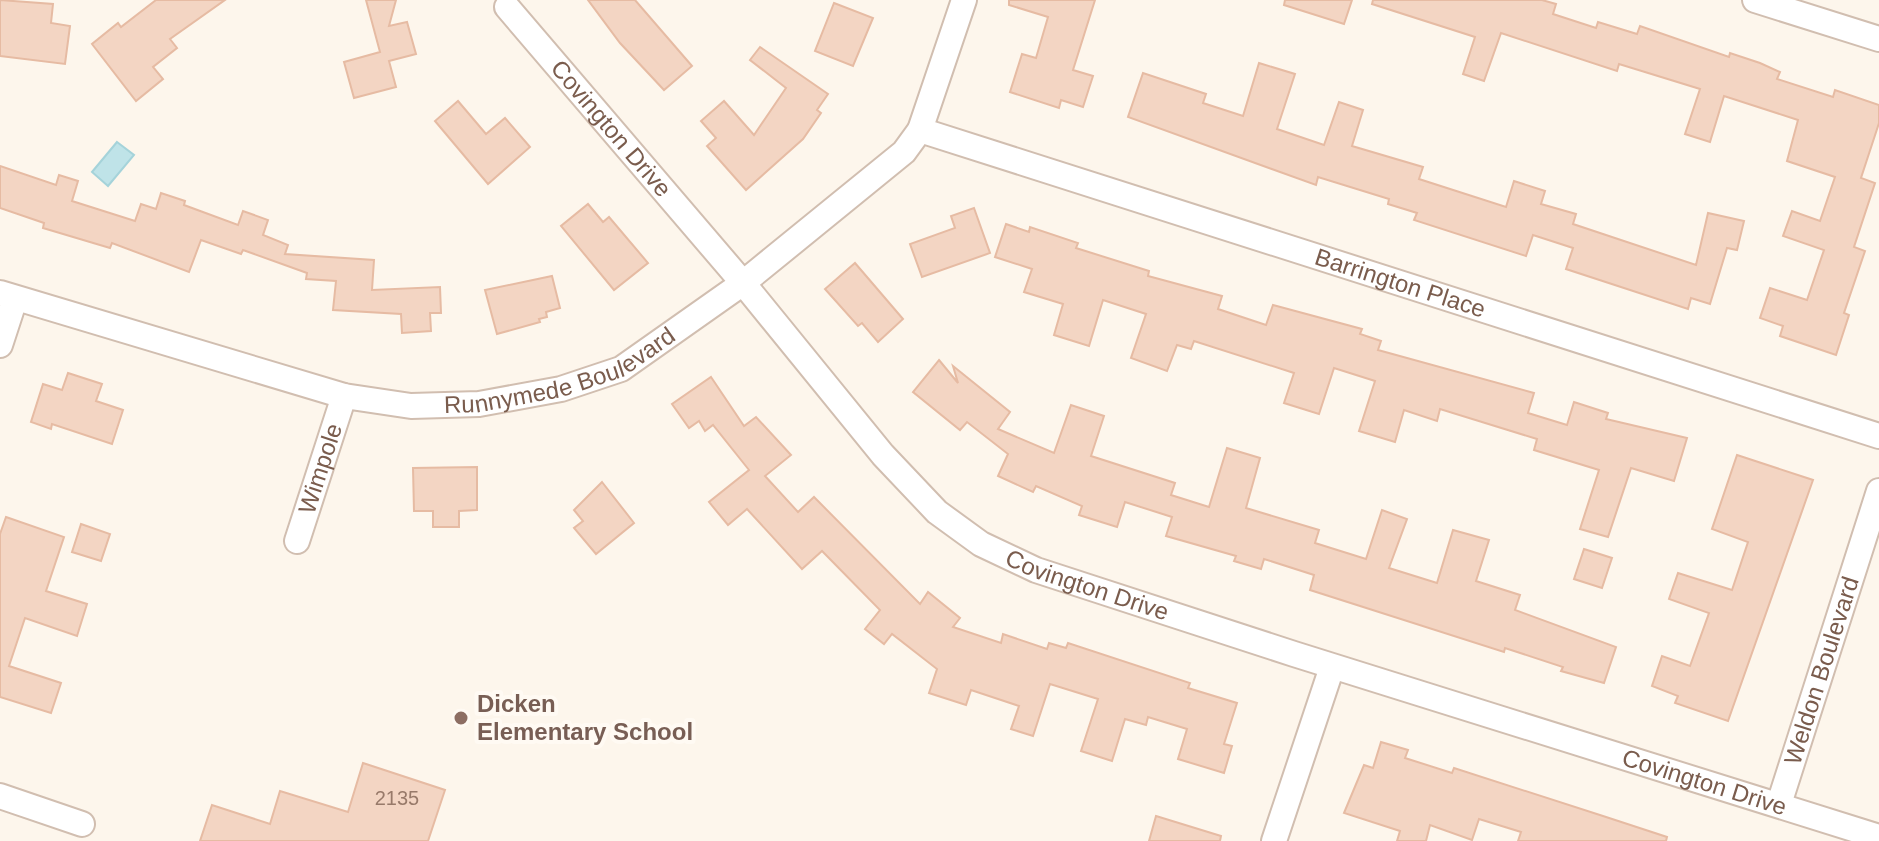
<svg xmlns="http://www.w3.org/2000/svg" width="1879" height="841" viewBox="0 0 1879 841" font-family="Arial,sans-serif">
  <rect width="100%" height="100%" fill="#fdf6ec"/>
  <polygon fill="#bfe3e8" stroke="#a5d3da" stroke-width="2" points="117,142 134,155 108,186 92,172"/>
  <g fill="#f3d5c3" stroke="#e6bba3" stroke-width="2">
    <polygon points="0,0 53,4 51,23 70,26 65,64 0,56"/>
    <polygon points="156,0 225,0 170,39 177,48 153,67 163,79 136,101 92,44 118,23 121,27"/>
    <polygon points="366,0 396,0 389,26 407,22 416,54 389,61 396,87 354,98 344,62 380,52"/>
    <polygon points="588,0 635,0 692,66 664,90 620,43"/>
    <polygon points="1009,0 1095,0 1073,70 1093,76 1083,107 1061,100 1059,108 1010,92 1022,54 1036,58 1048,17 1009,5"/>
    <polygon points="1285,0 1352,0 1344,24 1284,5"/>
    <polygon points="1373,0 1542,0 1556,4 1553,14 1596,28 1598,22 1637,34 1640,26 1729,57 1730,53 1760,63 1780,72 1777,79 1833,97 1835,90 1879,105 1879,123 1861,178 1875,183 1854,247 1865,251 1844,313 1849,315 1836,355 1780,336 1783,326 1760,318 1770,288 1807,300 1824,250 1783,236 1792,211 1820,221 1835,177 1787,161 1798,120 1724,96 1710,142 1685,134 1700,89 1619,64 1617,71 1501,33 1484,81 1463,74 1475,37 1372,4"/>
    <polygon points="834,3 873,18 853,66 815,51"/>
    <polygon points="760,47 828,94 817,110 821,113 803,139 746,190 707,146 716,138 701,121 724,101 754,135 786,88 750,60"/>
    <polygon points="1259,63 1295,74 1277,129 1324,145 1339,102 1363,110 1352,146 1423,167 1419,179 1506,207 1514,181 1545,191 1541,204 1576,214 1573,224 1696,265 1708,213 1744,221 1737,250 1727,248 1710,304 1691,298 1688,309 1566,269 1573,248 1533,235 1526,256 1414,220 1417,213 1388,204 1389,199 1318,177 1316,185 1128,117 1143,73 1206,94 1203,103 1243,116"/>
    <polygon points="458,101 486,134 505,118 530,147 488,184 435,121"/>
    <polygon points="0,166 56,185 59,175 78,181 72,201 135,221 141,204 156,209 161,193 185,201 184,205 238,225 243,211 268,220 263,235 288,245 285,254 374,260 372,290 440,287 441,313 430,313 431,331 402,333 401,314 333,310 336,281 306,279 307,273 243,250 241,254 201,240 189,272 112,243 110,248 43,228 44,223 0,208"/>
    <polygon points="588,204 603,222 609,217 648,263 614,290 561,226"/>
    <polygon points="974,208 990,253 922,277 910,244 955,228 951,216"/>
    <polygon points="1006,224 1029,232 1030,227 1078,243 1076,248 1149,271 1148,276 1222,296 1218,309 1266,325 1273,305 1362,329 1360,334 1381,341 1378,350 1534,393 1528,413 1567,425 1574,402 1608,413 1606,419 1687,438 1674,481 1631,468 1608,537 1580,529 1599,470 1534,450 1537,439 1440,409 1437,421 1404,410 1395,442 1359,431 1375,381 1334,368 1319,414 1284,403 1294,373 1194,341 1191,349 1177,345 1167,371 1131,358 1146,314 1103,300 1089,346 1054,335 1063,304 1024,292 1032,269 995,257"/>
    <polygon points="855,263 903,319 878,342 862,323 858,326 825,289"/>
    <polygon points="552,276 560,308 546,312 547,317 539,319 540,322 497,334 485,290"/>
    <polygon points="939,360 958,383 953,366 1010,412 998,429 1054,453 1071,405 1104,416 1091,456 1175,483 1171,495 1209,507 1227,448 1260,458 1246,508 1319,530 1315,543 1366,559 1382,510 1407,519 1389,568 1437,583 1453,530 1489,540 1476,581 1520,595 1515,610 1616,647 1604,683 1561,671 1563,667 1505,648 1504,652 1310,590 1314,575 1264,559 1261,569 1234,561 1236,556 1166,536 1172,517 1125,502 1117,527 1079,515 1082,506 1036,486 1033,492 998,476 1008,454 967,422 960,430 913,392"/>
    <polygon points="68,373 102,384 96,401 123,410 112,444 52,424 51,429 31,422 43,384 62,390"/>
    <polygon points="711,377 744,426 756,417 791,455 765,476 798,512 814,497 920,604 928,592 960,618 953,627 1001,643 1003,634 1047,649 1049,643 1066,648 1068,643 1190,683 1188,688 1237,703 1224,744 1232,746 1224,773 1178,759 1187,729 1148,717 1146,725 1125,719 1112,761 1081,751 1098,699 1050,684 1033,736 1011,729 1019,706 971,690 966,705 929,693 937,669 892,634 884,644 865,629 880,610 822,551 802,569 747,509 728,525 709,502 749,470 713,425 705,431 699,421 689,428 672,404"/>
    <polygon points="1737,455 1813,480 1728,721 1675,703 1678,696 1652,686 1662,656 1690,666 1709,613 1669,599 1678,573 1732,590 1748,542 1712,529"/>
    <polygon points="477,467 477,510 459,511 459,527 433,527 433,511 414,511 413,468"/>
    <polygon points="602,482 634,523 596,554 574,528 583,521 574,510"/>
    <polygon points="6,517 64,537 46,591 87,604 77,636 25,618 9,666 61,683 51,713 0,697 0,534"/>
    <polygon points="81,524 110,534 101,561 72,552"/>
    <polygon points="1584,549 1612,558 1602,588 1574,579"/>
    <polygon points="1381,742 1408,750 1405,758 1452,773 1454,768 1603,816 1667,837 1666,841 1518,841 1521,832 1479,819 1472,840 1430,825 1426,841 1397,841 1400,831 1344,813 1364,765 1373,768"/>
    <polygon points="363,763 445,790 428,841 200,841 212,805 270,824 280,791 348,812"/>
    <polygon points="1156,816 1221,836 1220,841 1149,841"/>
  </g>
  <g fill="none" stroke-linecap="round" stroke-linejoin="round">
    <g stroke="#d1beb0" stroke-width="28">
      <g id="minor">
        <polyline points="1755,0 1879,39"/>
        <path id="s1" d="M 507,7 L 743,283 L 883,455 L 937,512 L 981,544 L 1036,570 L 1294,654 L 1879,837"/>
        <path id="s2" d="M 920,130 L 1879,436"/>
        <path id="s3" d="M 0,293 L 344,396 L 411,406 L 479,404 L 561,389 L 621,369 L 743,283 L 904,152 L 920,130 L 964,0"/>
        <polyline points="0,345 15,299"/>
        <path id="s4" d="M 297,541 L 344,396"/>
        <polyline points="0,796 82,824"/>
        <path id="s5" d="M 1779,804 L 1879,491"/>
        <polyline points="1274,841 1332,667"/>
      </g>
    </g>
    <use href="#minor" stroke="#fff" stroke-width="24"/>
  </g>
  <circle fill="#8d6e63" stroke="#fffaf3" stroke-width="3" cx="461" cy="718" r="8"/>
  <g text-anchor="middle" stroke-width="8" stroke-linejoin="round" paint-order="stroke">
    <g font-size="20" fill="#987a6a">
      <text x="397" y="805">2135</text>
    </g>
    <g font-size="24" fill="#7a5c4d" stroke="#fffaf3">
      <text dy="8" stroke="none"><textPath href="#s1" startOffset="160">Covington Drive</textPath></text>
      <text dy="8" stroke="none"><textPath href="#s2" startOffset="504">Barrington Place</textPath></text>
      <text dy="8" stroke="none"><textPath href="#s3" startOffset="582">Runnymede Boulevard</textPath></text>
      <text dy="8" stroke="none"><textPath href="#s4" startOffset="76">Wimpole</textPath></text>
      <text dy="8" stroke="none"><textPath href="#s1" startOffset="832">Covington Drive</textPath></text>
      <text dy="8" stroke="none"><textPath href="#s5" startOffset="140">Weldon Boulevard</textPath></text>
      <text dy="8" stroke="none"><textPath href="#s1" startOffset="1480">Covington Drive</textPath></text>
    </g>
    <g font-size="24" font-weight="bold" fill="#785e54" stroke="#fffaf3" text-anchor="start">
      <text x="477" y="712">Dicken<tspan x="477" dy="28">Elementary School</tspan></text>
    </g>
  </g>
</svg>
